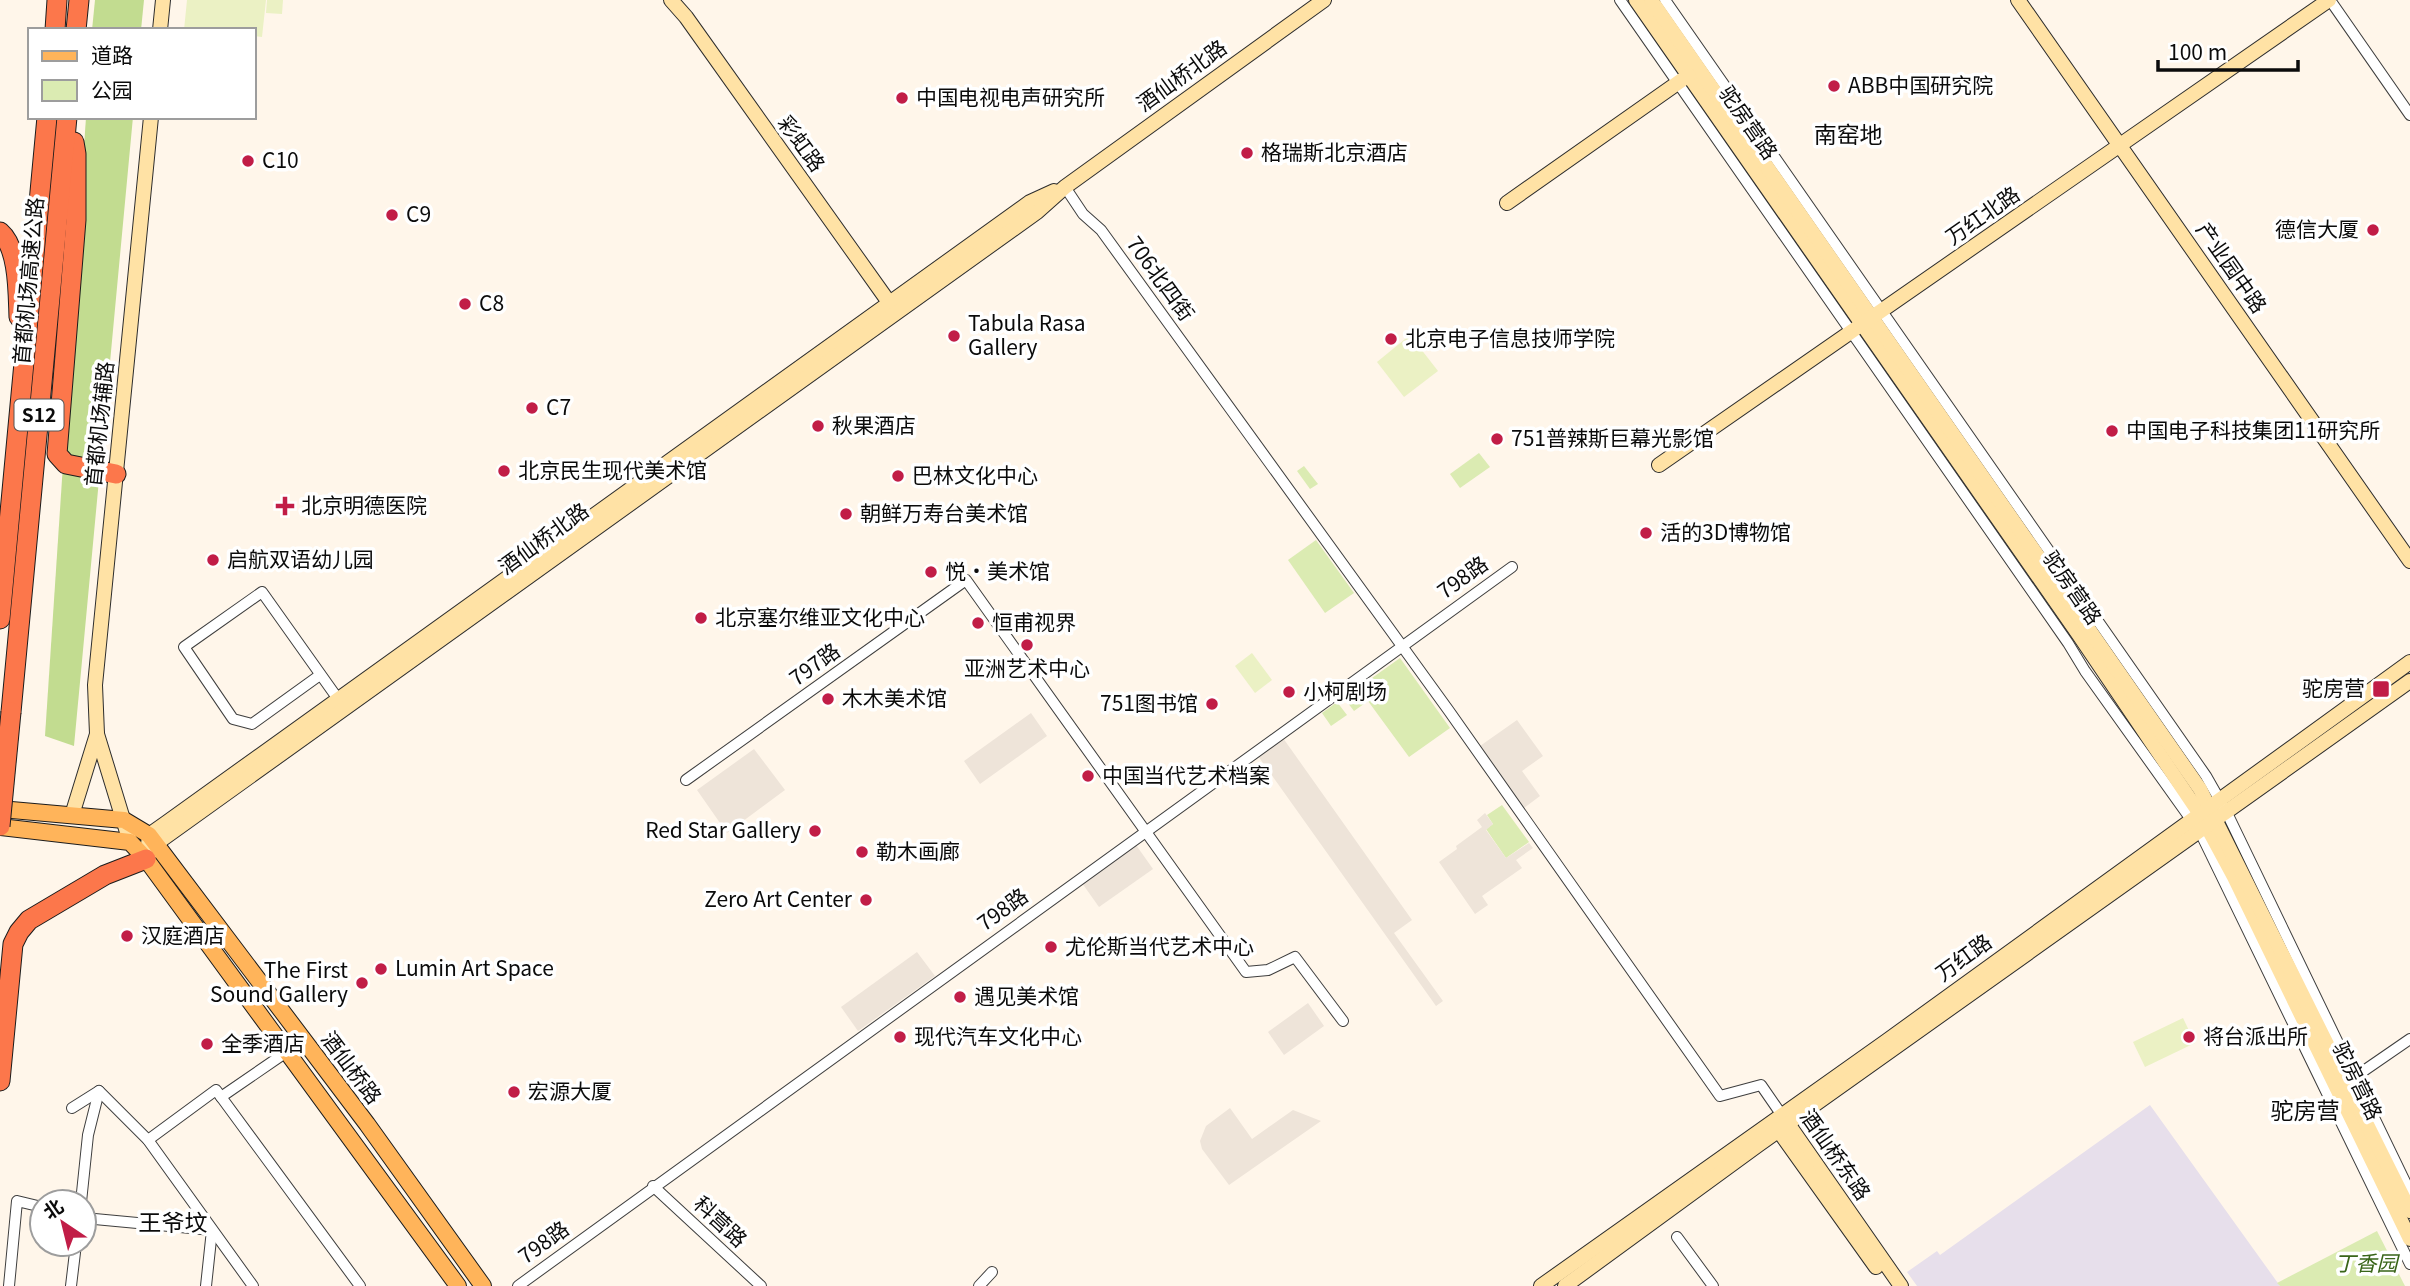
<svg xmlns="http://www.w3.org/2000/svg" width="2410" height="1286" viewBox="0 0 2410 1286" font-family="Georgia,'Noto Sans SC',serif">
  <rect width="100%" height="100%" fill="#fff6ea"/>
  <polygon fill="#e7dfeb" points="2150,1105 2280,1286 1917,1286 1907,1272 1937,1251 1940,1255"/>
  <g fill="#dbebb2">
    <polygon points="1479,453 1490,467 1460,488 1450,474"/>
    <polygon points="1304,466 1318,484 1310,489 1297,471"/>
    <polygon points="1316,540 1354,593 1325,613 1288,560"/>
    <polygon points="1400,658 1450,728 1409,757 1368,701 1354,711 1344,698"/>
    <polygon points="1337,702 1347,715 1331,726 1322,713"/>
    <polygon points="1502,805 1529,842 1506,858 1486,829 1493,824 1487,815"/>
    <polygon points="2377,1231 2405,1286 2280,1286 2277,1283"/>
  </g>
  <g fill="#c2dc90">
    <polygon points="95,0 144,0 141,30 92,30"/>
    <polygon points="86,117 133,117 74,746 45,736"/>
  </g>
  <g fill="#ebf1c4">
    <polygon points="187,0 266,0 262,37 254,36 254,30 184,30"/>
    <polygon points="267,0 283,0 282,14 266,13"/>
    <polygon points="1410,335 1438,371 1404,397 1377,362"/>
    <polygon points="1252,653 1272,680 1255,693 1235,666"/>
    <polygon points="2183,1018 2195,1043 2145,1067 2133,1042"/>
  </g>
  <g fill="#eee4d9">
    <polygon points="1031,713 1047,736 980,784 964,761"/>
    <polygon points="1517,720 1543,756 1522,771 1540,796 1524,808 1480,746"/>
    <polygon points="1283,738 1412,920 1394,933 1443,1001 1436,1006 1258,756"/>
    <polygon points="754,749 785,790 727,833 697,790"/>
    <polygon points="1485,813 1493,824 1486,830 1506,858 1529,843 1533,848 1516,860 1522,868 1482,896 1488,905 1475,914 1439,862 1457,849 1456,846 1482,827 1477,820"/>
    <polygon points="1136,845 1153,869 1099,907 1082,883"/>
    <polygon points="917,952 935,976 858,1031 841,1007"/>
    <polygon points="1308,1003 1324,1026 1284,1055 1268,1032"/>
    <polygon points="1230,1108 1252,1139 1293,1110 1321,1121 1229,1185 1202,1149 1200,1141 1206,1126"/>
  </g>
  <g fill="none" stroke-linecap="round" stroke-linejoin="round">
    <g stroke="#3e3e3e" stroke-width="12">
      <g id="street">
        <polyline points="1620,0 2068,643 2085,671 2200,832 2410,1264"/>
        <polyline points="1665,0 2206,776 2227,813 2410,1192"/>
        <polyline points="2330,0 2410,115"/>
        <polyline points="1065,187 1083,214 1101,230 1449,711 1720,1096 1761,1085 1781,1114"/>
        <polyline points="320,675 252,724 233,719 184,647 262,592 338,699"/>
        <polyline points="686,780 966,580 1246,972 1268,970 1295,957 1343,1021"/>
        <polyline points="2349,1081 2410,1039"/>
        <polyline points="221,1097 288,1051"/>
        <polyline points="72,1108 99,1091 148,1140 253,1286"/>
        <polyline points="148,1140 216,1090 360,1286"/>
        <polyline points="653,1186 761,1286"/>
        <polyline points="81,1202 88,1135 99,1091"/>
        <polyline points="84,1218 212,1230 206,1286"/>
        <polyline points="1677,1237 1713,1286"/>
        <polyline points="9,1286 17,1201 42,1207"/>
        <polyline points="71,1286 76,1244"/>
        <polyline points="518,1286 1512,567"/>
        <polyline points="979,1286 992,1272"/>
      </g>
    </g>
    <g stroke="#2d2d2d" stroke-width="16">
      <g id="secondary">
        <polyline points="671,0 686,17 893,308"/>
        <polyline points="1636,0 2079,635 2200,814 2234,877 2410,1239"/>
        <polyline points="1651,0 2200,789 2410,1211"/>
        <polyline points="2018,0 2410,561"/>
        <polyline points="160,30 163,0"/>
        <polyline points="1507,203 1689,75"/>
        <polyline points="1659,465 2329,0"/>
        <polyline points="72,815 97,734"/>
        <polyline points="130,842 97,734 95,685 151,117"/>
        <polyline points="148,845 149,835 166,823 1030,202 1054,191"/>
        <polyline points="151,852 157,843 1037,212 1065,187 1324,0"/>
        <polyline points="1784,1118 1901,1286"/>
        <polyline points="1780,1122 1779,1131 1876,1267"/>
        <polyline points="1541,1286 1888,1040 2410,662"/>
        <polyline points="1565,1286 1758,1145 2410,681"/>
      </g>
    </g>
    <g stroke="#1c1c1c" stroke-width="18">
      <g id="primary">
        <polyline points="0,809 124,820 149,835 367,1124 483,1286"/>
        <polyline points="0,827 130,842 146,859 458,1286"/>
      </g>
    </g>
    <g stroke="#1c1c1c" stroke-width="21">
      <g id="highway">
        <polyline points="55,30 57,0"/>
        <polyline points="76,30 79,0"/>
        <polyline points="74,142 76,154 76,220 57,454 66,464 116,474"/>
        <path d="M 0,232 C 19,248 18,294 19,317"/>
        <polyline points="0,619 47,117"/>
        <polyline points="11,712 67,117"/>
        <polyline points="0,1081 13,944 19,932 29,920 105,875 146,859"/>
      </g>
    </g>
    <use href="#street" stroke="#fff" stroke-width="10"/>
    <use href="#secondary" stroke="#ffe2a5" stroke-width="14"/>
    <use href="#primary" stroke="#ffb45a" stroke-width="16"/>
    <use href="#highway" stroke="#fc774b" stroke-width="19"/>
    <g stroke="#1c1c1c" stroke-width="21" stroke-linecap="butt">
      <polyline id="highway-bridge" points="0,826 11,712"/>
    </g>
    <use href="#highway-bridge" stroke="#fc774b" stroke-width="19"/>
  </g>
  <g fill="#c11d47" stroke="#fff" stroke-width="2.5">
    <circle cx="1834" cy="86" r="7"/>
    <circle cx="902" cy="98" r="7"/>
    <circle cx="1247" cy="153" r="7"/>
    <circle cx="248" cy="161" r="7"/>
    <circle cx="392" cy="215" r="7"/>
    <circle cx="2373" cy="230" r="7"/>
    <circle cx="465" cy="304" r="7"/>
    <circle cx="954" cy="336" r="7"/>
    <circle cx="1391" cy="339" r="7"/>
    <circle cx="532" cy="408" r="7"/>
    <circle cx="818" cy="426" r="7"/>
    <circle cx="2112" cy="431" r="7"/>
    <circle cx="1497" cy="439" r="7"/>
    <circle cx="504" cy="471" r="7"/>
    <circle cx="898" cy="476" r="7"/>
    <path d="M281.5 495.5h7v7h7v7h-7v7h-7v-7h-7v-7h7z"/>
    <circle cx="846" cy="514" r="7"/>
    <circle cx="1646" cy="533" r="7"/>
    <circle cx="213" cy="560" r="7"/>
    <circle cx="931" cy="572" r="7"/>
    <circle cx="701" cy="618" r="7"/>
    <circle cx="978" cy="623" r="7"/>
    <circle cx="1027" cy="645" r="7"/>
    <rect x="2372" y="680" width="18" height="18" rx="3.5"/>
    <circle cx="1289" cy="692" r="7"/>
    <circle cx="828" cy="699" r="7"/>
    <circle cx="1212" cy="704" r="7"/>
    <circle cx="1088" cy="776" r="7"/>
    <circle cx="815" cy="831" r="7"/>
    <circle cx="862" cy="852" r="7"/>
    <circle cx="866" cy="900" r="7"/>
    <circle cx="127" cy="936" r="7"/>
    <circle cx="1051" cy="947" r="7"/>
    <circle cx="381" cy="969" r="7"/>
    <circle cx="362" cy="983" r="7"/>
    <circle cx="960" cy="997" r="7"/>
    <circle cx="900" cy="1037" r="7"/>
    <circle cx="2189" cy="1037" r="7"/>
    <circle cx="207" cy="1044" r="7"/>
    <circle cx="514" cy="1092" r="7"/>
  </g>
  <g text-anchor="middle" stroke-width="7" stroke-linejoin="round" paint-order="stroke">
    <rect fill="#fff" stroke="#545454" stroke-width="2" x="14.5" y="399.5" width="49" height="31" rx="5"/>
    <g font-size="19" font-weight="bold" fill="#0b0b0b">
      <text x="39" y="422">S12</text>
    </g>
    <g font-size="21" fill="#0b0b0b" stroke="#fff">
      <text transform="translate(1182 76) rotate(-36)" y="7">酒仙桥北路</text>
      <text transform="translate(1748 123) rotate(55)" y="7">驼房营路</text>
      <text transform="translate(801 144) rotate(54)" y="7">彩虹路</text>
      <text transform="translate(1983 216) rotate(-35)" y="7">万红北路</text>
      <text transform="translate(2231 268) rotate(55)" y="7">产业园中路</text>
      <text transform="translate(1160 279) rotate(54)" y="7">706北四街</text>
      <text transform="translate(29 281) rotate(-85)" y="7">首都机场高速公路</text>
      <text transform="translate(100 424) rotate(-84)" y="7">首都机场辅路</text>
      <text transform="translate(544 539) rotate(-36)" y="7">酒仙桥北路</text>
      <text transform="translate(1463 578) rotate(-36)" y="7">798路</text>
      <text transform="translate(2072 588) rotate(55)" y="7">驼房营路</text>
      <text transform="translate(815 665) rotate(-36)" y="7">797路</text>
      <text transform="translate(1003 910) rotate(-36)" y="7">798路</text>
      <text transform="translate(1964 958) rotate(-36)" y="7">万红路</text>
      <text transform="translate(351 1068) rotate(53)" y="7">酒仙桥路</text>
      <text transform="translate(2357 1081) rotate(64)" y="7">驼房营路</text>
      <text transform="translate(1835 1155) rotate(55)" y="7">酒仙桥东路</text>
      <text transform="translate(720 1222) rotate(43)" y="7">科营路</text>
      <text transform="translate(544 1243) rotate(-36)" y="7">798路</text>
    </g>
    <g font-size="21" fill="#0b0b0b" stroke="#fff" text-anchor="start">
      <text x="1848" y="93">ABB中国研究院</text>
      <text x="916" y="105">中国电视电声研究所</text>
      <text x="1261" y="160">格瑞斯北京酒店</text>
      <text x="262" y="168">C10</text>
      <text x="406" y="222">C9</text>
      <text x="2359" y="237" text-anchor="end">德信大厦</text>
      <text x="479" y="311">C8</text>
      <text x="968" y="331">Tabula Rasa<tspan x="968" dy="24">Gallery</tspan></text>
      <text x="1405" y="346">北京电子信息技师学院</text>
      <text x="546" y="415">C7</text>
      <text x="832" y="433">秋果酒店</text>
      <text x="2126" y="438">中国电子科技集团11研究所</text>
      <text x="1511" y="446">751普辣斯巨幕光影馆</text>
      <text x="518" y="478">北京民生现代美术馆</text>
      <text x="912" y="483">巴林文化中心</text>
      <text x="301" y="513">北京明德医院</text>
      <text x="860" y="521">朝鲜万寿台美术馆</text>
      <text x="1660" y="540">活的3D博物馆</text>
      <text x="227" y="567">启航双语幼儿园</text>
      <text x="945" y="579">悦·美术馆</text>
      <text x="715" y="625">北京塞尔维亚文化中心</text>
      <text x="992" y="630">恒甫视界</text>
      <text x="1027" y="676" text-anchor="middle">亚洲艺术中心</text>
      <text x="2365" y="696" text-anchor="end">驼房营</text>
      <text x="1303" y="699">小柯剧场</text>
      <text x="842" y="706">木木美术馆</text>
      <text x="1198" y="711" text-anchor="end">751图书馆</text>
      <text x="1102" y="783">中国当代艺术档案</text>
      <text x="801" y="838" text-anchor="end">Red Star Gallery</text>
      <text x="876" y="859">勒木画廊</text>
      <text x="852" y="907" text-anchor="end">Zero Art Center</text>
      <text x="141" y="943">汉庭酒店</text>
      <text x="1065" y="954">尤伦斯当代艺术中心</text>
      <text x="395" y="976">Lumin Art Space</text>
      <text x="348" y="978" text-anchor="end">The First<tspan x="348" dy="24">Sound Gallery</tspan></text>
      <text x="974" y="1004">遇见美术馆</text>
      <text x="914" y="1044">现代汽车文化中心</text>
      <text x="2203" y="1044">将台派出所</text>
      <text x="221" y="1051">全季酒店</text>
      <text x="528" y="1099">宏源大厦</text>
    </g>
    <g font-size="21" font-style="italic" fill="#396519" stroke="#fff">
      <text x="2366" y="1271">丁香园</text>
    </g>
    <g font-size="23" fill="#0b0b0b" stroke="#fff">
      <text x="1848" y="143">南窑地</text>
      <text x="2305" y="1119">驼房营</text>
      <text x="173" y="1231">王爷坟</text>
    </g>
  </g>
  <rect x="28" y="28" width="228" height="91" fill="#ffffff" stroke="#9d9d9d" stroke-width="2"/>
  <rect x="42" y="51" width="35" height="10" fill="#ffb45a" stroke="#9d9d9d" stroke-width="2"/>
  <text x="91" y="63" font-size="21" fill="#0b0b0b">道路</text>
  <rect x="42" y="80" width="35" height="21" fill="#dbebb2" stroke="#9d9d9d" stroke-width="2"/>
  <text x="91" y="98" font-size="21" fill="#0b0b0b">公园</text>
  <g transform="translate(63 1223) rotate(325)"><circle r="33" fill="#ffffff" stroke="#9d9d9d" stroke-width="2"/>
  <path d="M0-5L12 26L0 18L-12 26Z" fill="#c11d47"/>
  <text y="-10" font-size="19" font-weight="bold" text-anchor="middle" fill="#0b0b0b">北</text>
  </g>
  <path d="M2158 60v10h140v-10" fill="none" stroke="#0b0b0b" stroke-width="3.5"/>
  <text x="2168" y="60" font-size="21" fill="#0b0b0b" stroke="#ffffff" stroke-width="5" paint-order="stroke">100 m</text>
</svg>
